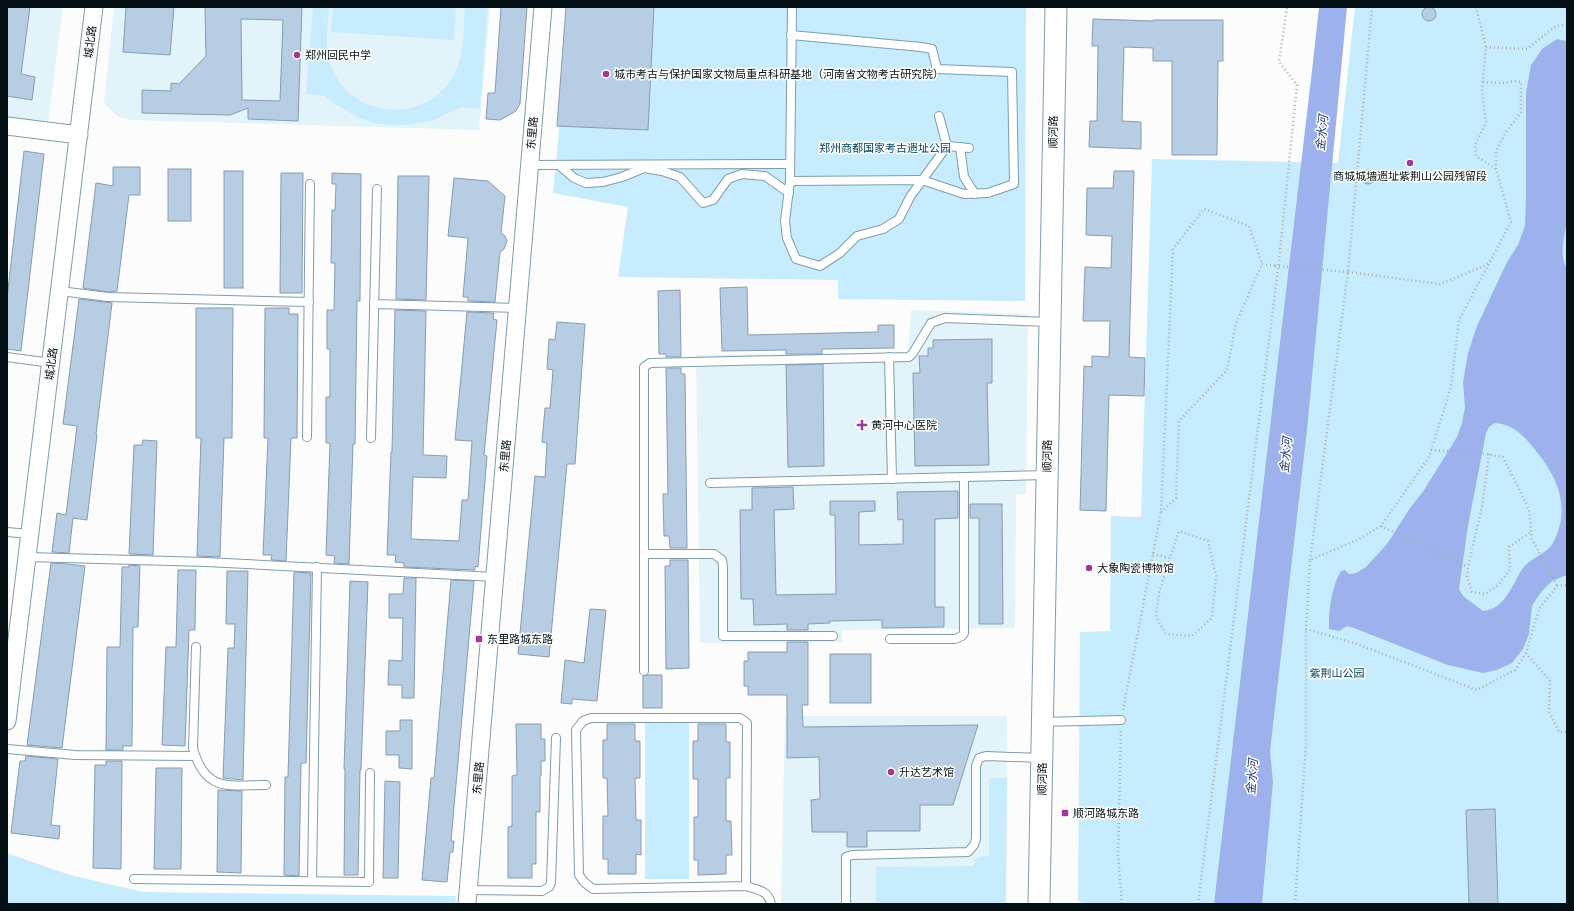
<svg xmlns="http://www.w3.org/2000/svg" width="1574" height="911" viewBox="0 0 1574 911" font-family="Helvetica,'Noto Sans SC',sans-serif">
  <rect width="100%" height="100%" fill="#fcfcfc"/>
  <g fill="#e3f3fa">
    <polygon points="7,7 63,7 48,123 7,118"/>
    <polygon points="114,7 490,7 479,130 130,120 117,116 104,103"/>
    <polygon points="911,310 1028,314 1026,494 1016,495 1015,628 842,630 842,642 700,643 696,355 908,353"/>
    <polygon points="785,716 1007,716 1006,904 781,904"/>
  </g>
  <g fill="#c7ecfd">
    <path d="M 313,7 L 329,7 C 328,29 323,52 334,73 C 357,119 424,123 452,78 C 465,58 463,30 465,7 L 488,7 L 480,109 L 461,107 L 434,120 L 404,125 L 389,125 L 374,123 L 360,118 L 336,105 L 325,96 L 306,94 Z"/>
    <polygon points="333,7 456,7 454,40 331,32"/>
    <polygon points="571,7 1026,7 1025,301 838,299 838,280 618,277 628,207 553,193"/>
    <polygon points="1355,7 1567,7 1567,904 1083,904 1078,900 1080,632 1110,631 1111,516 1141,517 1152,159 1338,163"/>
    <rect x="645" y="721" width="44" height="158"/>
    <polygon points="992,778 1007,778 1006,904 876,904 876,867 974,866 975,860 978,857 989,856 989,780"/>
    <polygon points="7,853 70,875 143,892 456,896 455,904 7,904"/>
  </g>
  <g fill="#9db2ec" fill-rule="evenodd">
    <polygon points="1319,7 1347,7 1307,430 1270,751 1273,782 1262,904 1214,904 1313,62"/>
    <path d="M 1557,39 L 1567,41 L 1567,223 C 1564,236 1559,257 1567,268 L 1567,575 L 1552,581 L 1541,592 L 1532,606 L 1529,634 L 1523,649 L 1512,663 L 1497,670 L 1483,673 L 1448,665 L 1354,628 L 1347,626 L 1339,631 L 1329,629 C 1328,613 1332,585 1341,571 L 1345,570 L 1349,574 L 1356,573 L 1366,567 L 1387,544 L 1410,508 L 1424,490 L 1457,437 L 1462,423 L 1465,407 L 1463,382 L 1468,353 L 1477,326 L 1507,262 L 1518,245 L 1525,226 L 1526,197 L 1526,93 L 1531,65 L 1542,49 ZM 1495,423 C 1512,424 1522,434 1532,446 C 1557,475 1572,507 1553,543 C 1547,554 1530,558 1523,568 C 1512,584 1506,609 1483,611 L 1463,596 L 1459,589 L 1468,526 L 1486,433 L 1489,427 Z"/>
  </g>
  <g fill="#b7cde3" stroke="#879cb2" fill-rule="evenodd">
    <circle cx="1429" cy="14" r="7"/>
    <polygon points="7,7 30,7 21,74 35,77 32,100 7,96"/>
    <polygon points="126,7 174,7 170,55 123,52"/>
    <path d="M 205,7 L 302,7 L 298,121 L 248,119 L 248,108 L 230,115 L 142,113 L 142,90 L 171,91 L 171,83 L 179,84 L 206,56 ZM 241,19 L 283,20 L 280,101 L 242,100 Z"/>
    <polygon points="501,7 527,7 520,104 516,111 500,120 486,119 488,93 495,93"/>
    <polygon points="566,7 654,7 648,130 557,126"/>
    <polygon points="1093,19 1153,21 1153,20 1223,20 1223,61 1218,61 1217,155 1172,155 1172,61 1153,61 1153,48 1124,47 1122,121 1141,122 1141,149 1089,147 1090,121 1097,121 1098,46 1092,46"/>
    <polygon points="24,151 44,154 21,351 7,349 7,298"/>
    <polygon points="113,167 140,167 140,195 129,195 117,291 108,292 83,288 96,183 113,186"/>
    <rect x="168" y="169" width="23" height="52"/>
    <circle cx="1368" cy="177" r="7"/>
    <rect x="224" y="171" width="19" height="117"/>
    <polygon points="1114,171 1134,171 1129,357 1145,358 1144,396 1109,395 1106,511 1080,510 1084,366 1092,367 1092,356 1109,357 1110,321 1083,321 1085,267 1111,268 1112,236 1086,235 1087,188 1113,188"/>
    <polygon points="281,173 303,173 302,293 280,293"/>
    <polygon points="332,173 361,174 360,301 357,301 355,444 353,444 349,564 334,563 335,556 326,555 330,443 326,443 326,397 330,397 330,349 327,349 327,310 334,310 335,263 331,263 332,210 335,210 336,184 332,184"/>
    <polygon points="398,176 429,176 426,300 396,299"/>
    <polygon points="454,178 488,181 505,196 501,233 505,236 507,241 504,249 500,252 495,302 468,301 468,297 463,297 468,238 448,236"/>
    <polygon points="747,287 748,335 878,332 878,325 894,325 894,348 822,349 822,354 786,354 786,350 722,351 720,288"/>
    <polygon points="680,290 681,357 666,357 666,354 659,354 658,291"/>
    <polygon points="79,299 112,303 96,434 97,435 87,520 73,518 69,553 52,552 57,513 66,515 77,426 63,424"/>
    <polygon points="196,308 233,308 232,438 224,438 220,557 197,556 201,438 196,438"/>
    <polygon points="265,308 289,308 289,314 298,314 297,438 291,438 286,561 271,560 272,555 263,555 268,438 264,438"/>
    <polygon points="395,310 426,311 423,455 447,456 446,478 413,477 411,539 459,541 462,500 468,500 472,441 455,440 467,312 494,313 493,319 497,320 484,455 487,456 478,567 475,566 475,570 404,567 404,563 395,562 396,555 387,555 391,452 392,452"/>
    <polygon points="557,322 585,324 575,464 567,464 549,657 518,654 535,476 545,477 547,443 542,442 545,408 550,408 553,370 547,369 549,339 555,340"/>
    <polygon points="992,339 992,383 987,383 989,465 915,466 913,373 920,373 919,356 928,356 928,348 933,348 933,340"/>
    <polygon points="823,364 824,466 788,467 786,365"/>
    <polygon points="666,368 681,368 681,374 685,374 687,548 670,548 669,536 664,536 663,494 668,494"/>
    <polygon points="143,440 157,441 153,555 129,554 134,445 142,445"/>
    <polygon points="793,487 794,509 774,510 776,595 836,594 835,515 830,515 830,501 875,501 875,511 859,512 859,545 903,544 903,519 898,520 897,492 958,491 958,518 935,519 935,607 944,607 944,627 882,628 882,620 829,621 830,623 808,624 808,630 787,630 787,624 754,625 753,599 741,599 740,510 752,510 752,488"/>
    <polygon points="970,504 1002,504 1003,624 979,624 979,518 970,518"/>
    <polygon points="670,560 688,560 689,668 666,669 665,566 670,566"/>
    <polygon points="51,563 67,564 85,566 62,748 27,745"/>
    <polygon points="129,565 140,566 138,627 133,627 132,746 123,746 123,750 106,750 107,647 120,647 122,567 129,567"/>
    <polygon points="178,570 196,570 195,630 189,630 185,746 162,745 166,647 176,647"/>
    <polygon points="227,571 248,571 243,780 223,778 228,648 234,648 235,624 226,624"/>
    <polygon points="294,572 311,573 306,763 301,763 299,876 284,875 285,777 288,777"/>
    <polygon points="404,578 416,578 414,698 402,698 402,685 388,685 389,660 402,661 403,618 389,618 389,594 403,594"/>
    <polygon points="451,580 474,581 451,841 454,841 453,852 450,852 447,882 422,880 431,778 434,778"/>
    <polygon points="350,581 368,582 361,770 360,770 358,875 344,875 345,769 344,769"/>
    <polygon points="590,609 606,610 597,701 572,699 572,704 561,703 565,660 584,663"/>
    <polygon points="787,642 808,642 808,705 802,705 803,727 978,725 953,805 920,805 920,831 867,831 867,847 847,847 847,832 812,832 811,800 820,799 819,757 787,758 787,695 748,695 748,686 744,686 744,661 748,661 748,652 787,652"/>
    <rect x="830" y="654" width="41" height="49"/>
    <polygon points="648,675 662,675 662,708 643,708 643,676"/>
    <polygon points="400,720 412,720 412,769 399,768 399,755 386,755 386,731 400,731"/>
    <polygon points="516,724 541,724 541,739 545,739 545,761 541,761 541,776 540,776 540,812 536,812 536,864 532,864 532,878 508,878 508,827 512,826 512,776 517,775"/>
    <polygon points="607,724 635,724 635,741 640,741 640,778 635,778 636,820 641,820 641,855 636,854 636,874 608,874 608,859 603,859 603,816 608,816 607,778 603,778 603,740 607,740"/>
    <polygon points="698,724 726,724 726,742 730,742 730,778 726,778 726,821 731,821 732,855 726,855 726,874 698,875 698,860 694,860 694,817 698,817 698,779 693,779 693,741 698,741"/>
    <polygon points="26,756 58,759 51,825 60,826 59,839 11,833 20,761 25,761"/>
    <polygon points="106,761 122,761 121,869 93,868 95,765 106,765"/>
    <polygon points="156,768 182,768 181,869 154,869"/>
    <polygon points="385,781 400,782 398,878 383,878"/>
    <polygon points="218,790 242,791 241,873 217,872"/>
    <polygon points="1495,809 1498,904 1469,904 1466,810"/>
  </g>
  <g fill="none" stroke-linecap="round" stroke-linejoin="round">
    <g stroke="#7f9dab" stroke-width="10">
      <g id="service">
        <polyline points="792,7 790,181 785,221 787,238 796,259 820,266 840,253 857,236 883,229 899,219 910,197 947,146 939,116"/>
        <polyline points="947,146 969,148"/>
        <polyline points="960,147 964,177 975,194"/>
        <polyline points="530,165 790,164"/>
        <polyline points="559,165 574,178 586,183 603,182 622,177 644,168 662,171 680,177 703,203 713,200 728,179 742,174 765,176 789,193"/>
        <polyline points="790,181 922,180 964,194 988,193 1014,184 1012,72 937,69 932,49 921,47 791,35"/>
        <polyline points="60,291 108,297 309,302"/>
        <polyline points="374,304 518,308"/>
        <polyline points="7,357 51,363"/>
        <polyline points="889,357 892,479"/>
        <polyline points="307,437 310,184"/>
        <polyline points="371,438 377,189"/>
        <polyline points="710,483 1046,475"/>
        <polyline points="7,532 30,534"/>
        <polyline points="644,554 714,554 722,560 723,567 723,636 833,636"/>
        <polyline points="27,557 206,562 495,577"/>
        <polyline points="890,639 955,639 962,636 964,633 964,477"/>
        <path d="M 196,647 L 193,748 C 205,793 229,785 266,785"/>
        <polyline points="644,671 644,367 650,363 909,357 913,353 931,323 945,318 1049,322"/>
        <polyline points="1042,722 1121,720"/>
        <polyline points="7,749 75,755 195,756"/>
        <polyline points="134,879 369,882 370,773"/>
        <polyline points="312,881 317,567"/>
        <path d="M 746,886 L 747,723 L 740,718 L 591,718 L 583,721 L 576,730 L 579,875 L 584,882 L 593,889 L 746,886 C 758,890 768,890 771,904"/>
        <polyline points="468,890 542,891 549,887 551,883 556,738"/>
        <polyline points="846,904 846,857 852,855 968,852 974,845 976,839 976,766 979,758 986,756 1041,758"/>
      </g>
    </g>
    <g stroke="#7f9dab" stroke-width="19">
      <g id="minor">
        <polyline points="7,126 79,135"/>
        <polyline points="7,721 94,7"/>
        <polyline points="467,904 543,7"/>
      </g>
    </g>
    <g stroke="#7f9dab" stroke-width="23">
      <polyline id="tertiary" points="1039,904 1056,7"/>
    </g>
    <g stroke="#abafb0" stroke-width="2.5" stroke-dasharray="1 3" stroke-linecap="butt">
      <polyline points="1476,7 1486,47 1482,90 1486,123 1475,145 1476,156 1496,169 1511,222 1459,320 1451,387 1429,457 1381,526 1357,540 1310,560 1306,629 1357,644 1477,690 1515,670 1526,653 1539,609 1557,586 1567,585"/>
      <polyline points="1486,47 1527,49 1556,26 1567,25"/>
      <polyline points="1483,82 1505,83 1514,81 1521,82 1521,112 1506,132 1496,151 1496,169"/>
      <polyline points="1348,272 1440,284 1489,264"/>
      <polyline points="1431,450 1486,454 1503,457 1529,509 1532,539 1557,586"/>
      <polyline points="1489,454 1482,507 1468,567 1467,578 1472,592 1485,594 1498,585 1510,570 1509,547 1531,532"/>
      <polyline points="1161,512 1176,498 1179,421 1227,370 1236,323 1262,264 1275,266"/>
      <polyline points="1381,526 1468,567"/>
      <polyline points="1153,554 1170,558 1179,531 1208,541 1216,576 1212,618 1192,636 1166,634 1156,617 1159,593 1170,558"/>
      <polyline points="1310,560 1348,272 1372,7"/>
      <polyline points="1526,653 1550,681 1549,711 1559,732 1567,732"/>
      <polyline points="1123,710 1161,512 1173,249 1204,209 1249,226 1262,264"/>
      <polyline points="1121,731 1118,855 1122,904"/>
      <polyline points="1198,904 1279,261 1297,85 1279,62 1287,7"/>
      <polyline points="1295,904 1306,744 1306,629"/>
    </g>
    <use href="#service" stroke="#fff" stroke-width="8"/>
    <use href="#minor" stroke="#fff" stroke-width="17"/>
    <use href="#tertiary" stroke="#fff" stroke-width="21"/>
    <polyline stroke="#abafb0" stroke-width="2.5" stroke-dasharray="1 3" stroke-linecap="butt" points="1275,266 1348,272"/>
  </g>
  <g fill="#a13798" stroke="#fff" stroke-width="1.5">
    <circle cx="297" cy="55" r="4"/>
    <circle cx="606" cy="74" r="4"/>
    <circle cx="1410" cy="163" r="4"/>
    <path d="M860 419h4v4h4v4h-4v4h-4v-4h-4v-4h4z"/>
    <circle cx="1089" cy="568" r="4"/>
    <rect x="475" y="635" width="8" height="8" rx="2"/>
    <circle cx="891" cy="772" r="4"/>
    <rect x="1061" y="809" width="8" height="8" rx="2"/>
  </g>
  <g text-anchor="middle" stroke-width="3" stroke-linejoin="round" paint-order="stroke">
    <g font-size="11" fill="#051015" stroke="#fff">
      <text transform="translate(90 42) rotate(-83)" y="4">城北路</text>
      <text transform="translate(1053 132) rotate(-89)" y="4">顺河路</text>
      <text transform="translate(532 133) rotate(-85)" y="4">东里路</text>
      <text transform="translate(51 364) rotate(-83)" y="4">城北路</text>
      <text transform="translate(505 456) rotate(-85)" y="4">东里路</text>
      <text transform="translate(1047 456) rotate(-89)" y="4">顺河路</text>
      <text transform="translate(478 778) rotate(-85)" y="4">东里路</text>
      <text transform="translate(1042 779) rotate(-89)" y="4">顺河路</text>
    </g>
    <g font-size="11" fill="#051015" stroke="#fff" text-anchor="start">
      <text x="305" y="59">郑州回民中学</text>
      <text x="614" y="78">城市考古与保护国家文物局重点科研基地（河南省文物考古研究院）</text>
      <text x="1410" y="180" text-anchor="middle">商城城墙遗址紫荆山公园残留段</text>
      <text x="871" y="429">黄河中心医院</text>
      <text x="1097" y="572">大象陶瓷博物馆</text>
      <text x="487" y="643">东里路城东路</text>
      <text x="899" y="776">升达艺术馆</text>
      <text x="1073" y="817">顺河路城东路</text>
    </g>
    <g font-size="11" fill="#00455b" stroke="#fff">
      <text x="885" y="152">郑州商都国家考古遗址公园</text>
      <text x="1337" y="677">紫荆山公园</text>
    </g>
    <g font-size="12" font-style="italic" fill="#25367a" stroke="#fff">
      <text transform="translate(1322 133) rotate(-84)" y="4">金水河</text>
      <text transform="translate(1286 455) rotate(-84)" y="4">金水河</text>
      <text transform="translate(1252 777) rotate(-85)" y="4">金水河</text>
    </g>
  </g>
  <rect width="1574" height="911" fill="none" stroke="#051015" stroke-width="16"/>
</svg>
